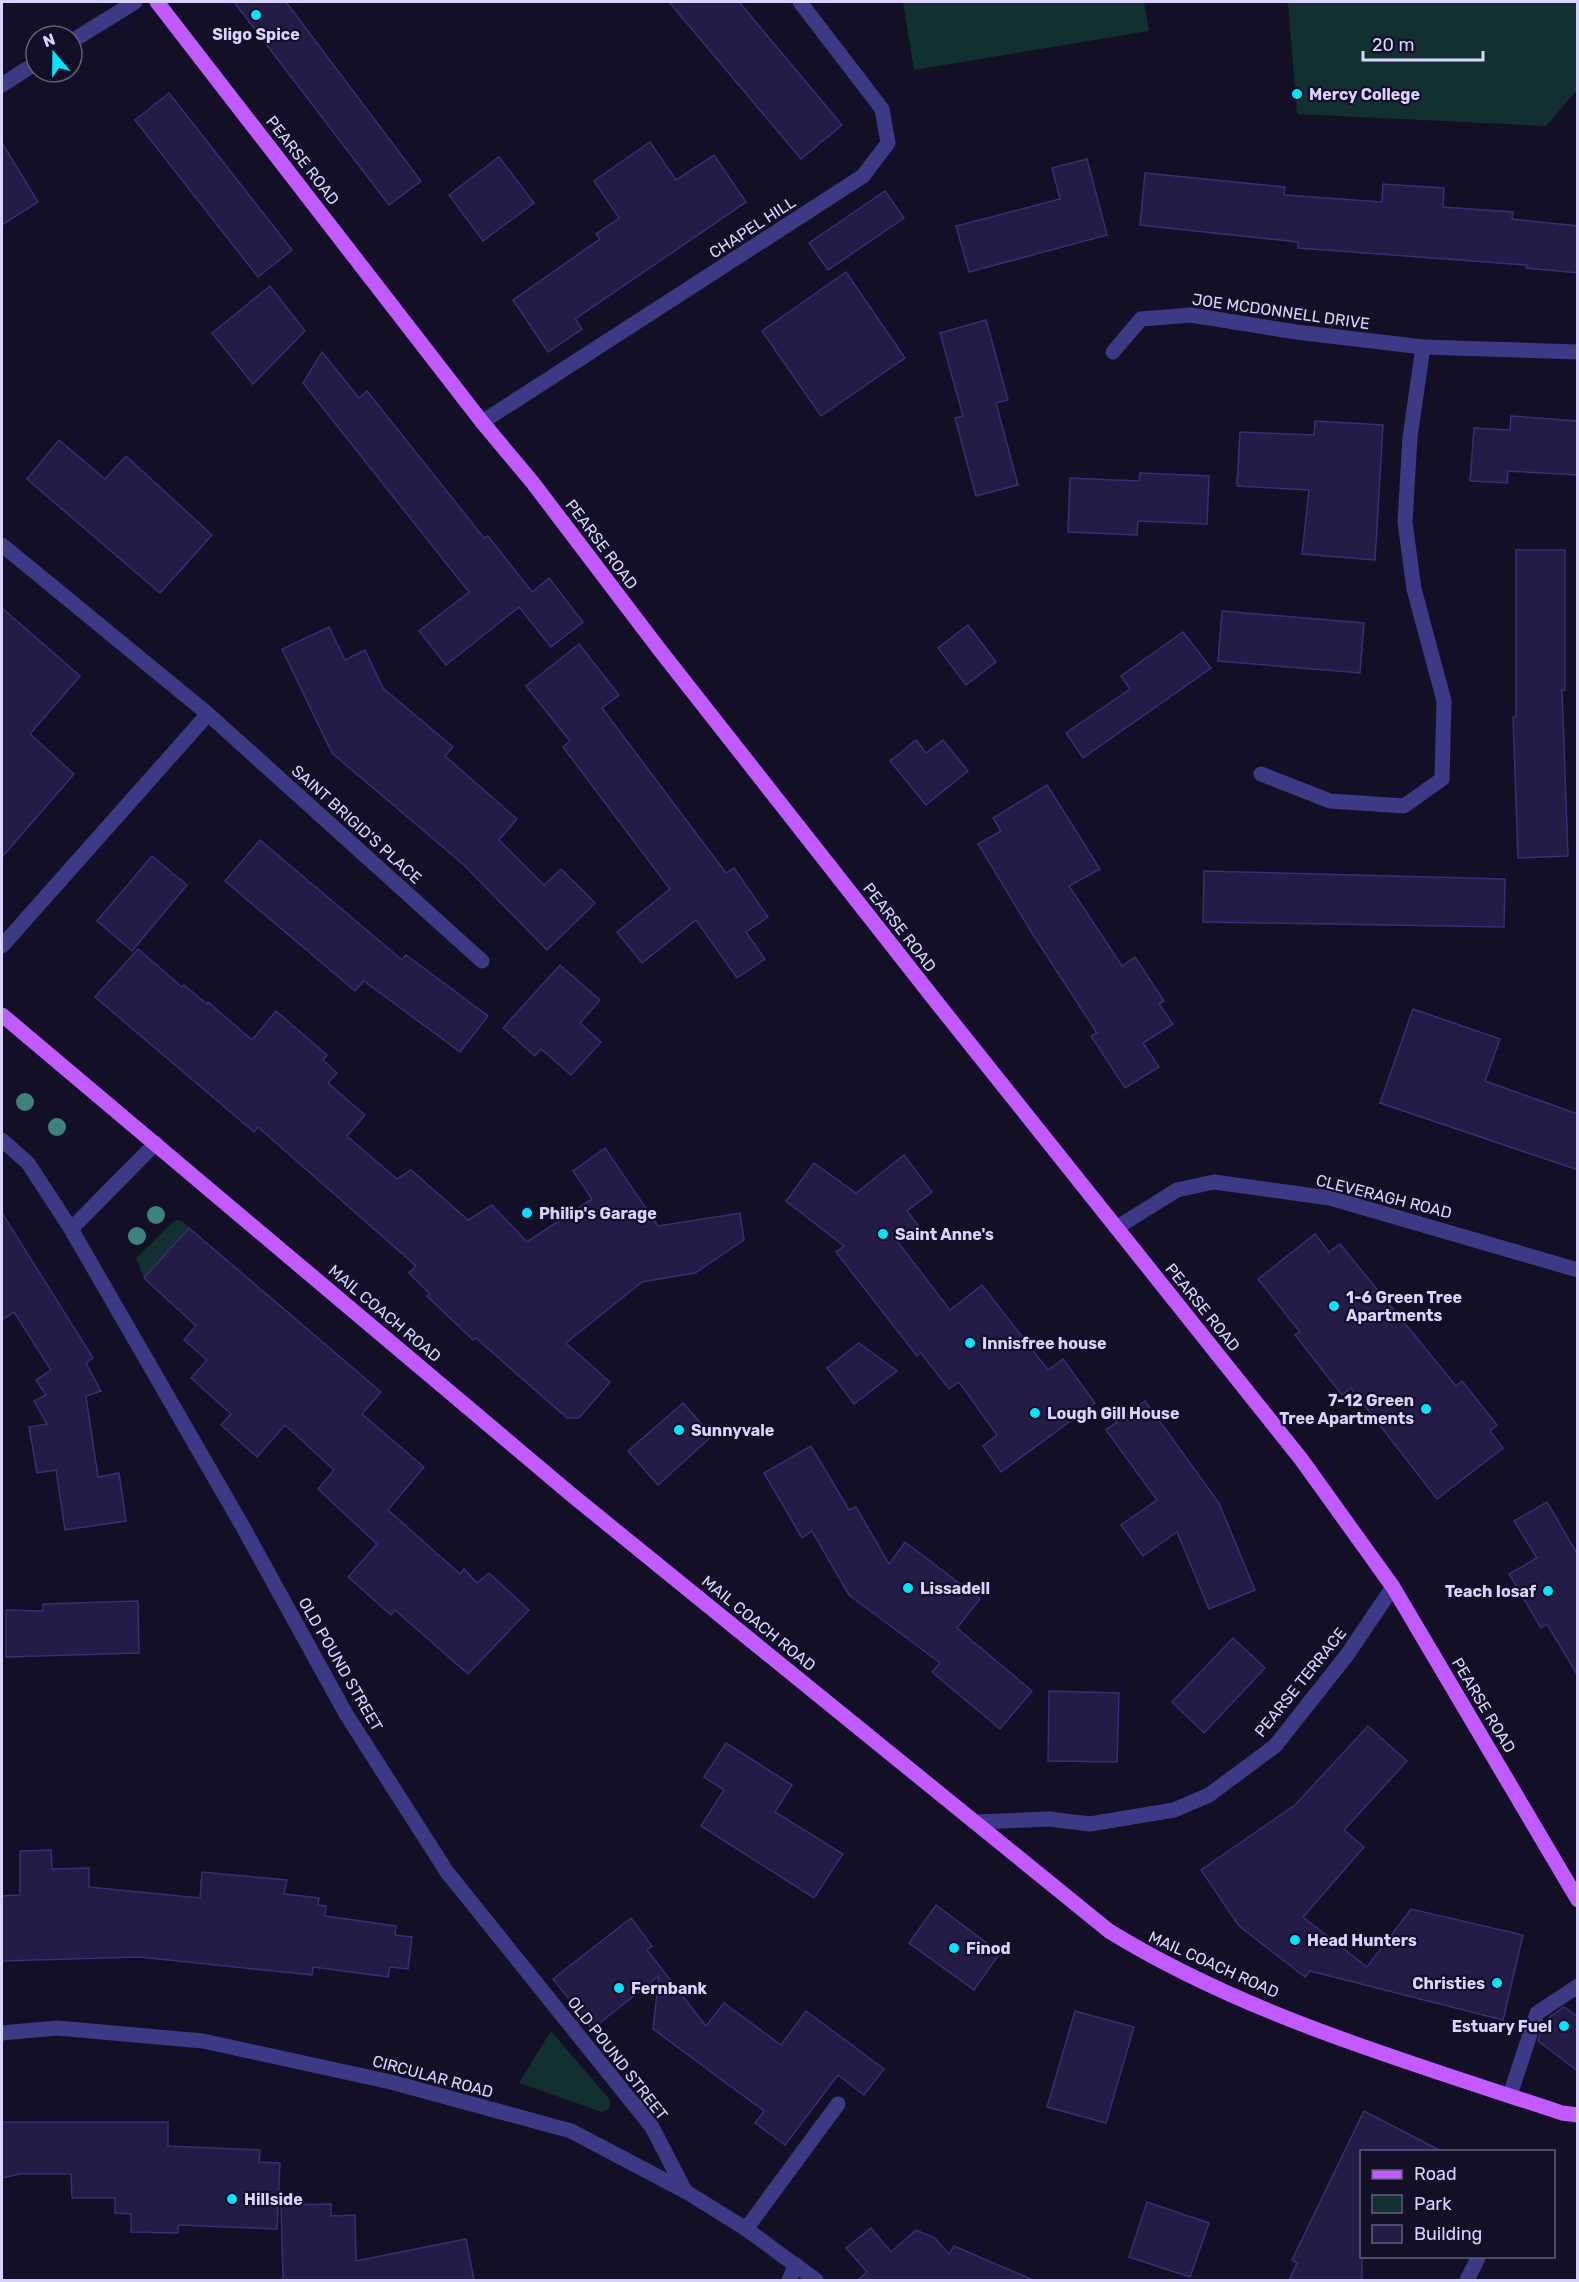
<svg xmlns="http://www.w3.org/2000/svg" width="1579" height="2282" viewBox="0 0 1579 2282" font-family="Rubik,sans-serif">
  <rect width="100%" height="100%" fill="#130f26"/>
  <g fill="#12302f">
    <polygon points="903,2 1144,2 1149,31 914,70"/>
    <polygon points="1288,2 1577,2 1577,90 1546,126 1297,114"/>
    <polygon points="175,1220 182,1221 189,1228 144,1278 136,1258"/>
    <polygon points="551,2031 610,2100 610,2108 602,2112 519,2083"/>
  </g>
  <g fill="#241b47" stroke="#3b2d73" stroke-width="1.5">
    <polygon points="234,2 286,2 421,181 389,205"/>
    <polygon points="669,2 739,2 842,125 801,159"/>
    <polygon points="169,93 292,250 258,277 135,120"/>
    <polygon points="650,142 676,180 714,155 746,202 575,319 582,329 548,352 513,300 600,239 596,234 619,218 594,181"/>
    <polygon points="2,143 38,202 2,225"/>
    <polygon points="499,157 534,203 483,241 449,195"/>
    <polygon points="1087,159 1107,235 969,272 956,226 1060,199 1052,168"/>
    <polygon points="1145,173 1285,187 1284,195 1382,202 1383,184 1444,188 1443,207 1513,212 1512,219 1578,226 1578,273 1526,268 1527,265 1298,248 1298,242 1140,225"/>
    <polygon points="885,191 904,218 828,270 809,243"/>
    <polygon points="846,272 905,358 821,416 762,331"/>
    <polygon points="270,286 305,331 253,384 212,333"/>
    <polygon points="986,320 1008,400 996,403 1018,485 976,496 955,418 963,416 940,333"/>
    <polygon points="322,352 359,398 367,391 484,538 488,536 532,592 549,578 583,622 551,647 519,607 446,665 419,631 469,592 303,383"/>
    <polygon points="1511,416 1578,421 1578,475 1508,471 1507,483 1470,481 1474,428 1510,430"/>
    <polygon points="1315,421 1383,425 1375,560 1302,554 1309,490 1237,486 1240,432 1314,435"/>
    <polygon points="59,440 105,479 126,456 212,535 160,593 27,479"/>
    <polygon points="1140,473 1209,476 1207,524 1138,521 1137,535 1068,532 1070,478 1139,481"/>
    <polygon points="1516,550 1565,550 1565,690 1562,690 1568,856 1518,858 1513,717 1516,717"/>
    <polygon points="2,608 80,676 30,734 74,774 2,857"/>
    <polygon points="1222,611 1364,623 1360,673 1218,661"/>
    <polygon points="968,625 996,662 966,685 938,648"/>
    <polygon points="329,627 345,660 365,650 383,688 453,747 445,756 517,819 499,840 544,885 561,869 595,903 547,950 464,865 332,753 282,649"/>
    <polygon points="1183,632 1211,668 1083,758 1066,733 1130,689 1121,676"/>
    <polygon points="579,644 619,695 602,708 726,873 734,868 768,917 746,932 765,959 737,978 696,920 642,963 617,932 670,889 563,747 570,741 526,686"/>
    <polygon points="916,740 926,753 943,740 968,771 926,805 890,761"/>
    <polygon points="1047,785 1100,869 1069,886 1122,966 1135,957 1164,1001 1159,1004 1173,1024 1143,1043 1159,1067 1125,1088 1091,1036 1097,1033 1032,933 978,844 1001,831 993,818"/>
    <polygon points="260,840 402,960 406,955 488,1016 460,1052 364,981 355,991 225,881"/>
    <polygon points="152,856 187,885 132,951 97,921"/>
    <polygon points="1204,871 1505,879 1504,927 1203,922"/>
    <polygon points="138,949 182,987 184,985 207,1004 208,1002 252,1040 276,1011 327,1055 323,1060 337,1073 328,1083 365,1115 347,1136 397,1179 411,1170 468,1220 492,1205 527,1242 592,1199 573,1171 605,1148 658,1226 740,1213 744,1240 695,1273 642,1282 566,1343 610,1382 579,1418 567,1418 476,1338 473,1340 427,1296 430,1294 409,1273 416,1266 258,1127 254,1132 95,997"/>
    <polygon points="560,965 600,1000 580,1023 601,1042 571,1075 541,1049 535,1056 503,1028"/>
    <polygon points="1413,1009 1500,1039 1485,1081 1578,1114 1578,1170 1380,1103"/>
    <polygon points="904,1155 932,1192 907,1211 918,1225 897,1241 950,1310 982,1285 1048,1370 1063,1359 1095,1403 1001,1472 983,1446 997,1435 959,1382 949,1389 921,1353 917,1356 836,1252 844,1246 786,1201 814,1163 856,1193"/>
    <polygon points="2,1213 93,1358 86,1363 101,1391 86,1396 98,1477 119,1473 126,1521 65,1530 56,1470 37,1473 29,1427 47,1424 34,1401 46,1395 36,1380 51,1370 14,1312 2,1320"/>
    <polygon points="189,1228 381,1392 362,1414 424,1467 388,1510 460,1574 464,1569 477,1583 489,1573 529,1610 468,1674 395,1610 391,1615 348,1577 377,1544 318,1489 334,1470 285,1425 257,1457 221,1425 231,1414 191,1378 207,1360 184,1340 196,1326 144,1278"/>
    <polygon points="1315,1234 1329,1252 1340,1244 1456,1386 1462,1381 1497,1425 1490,1431 1503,1448 1437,1499 1351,1388 1342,1395 1295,1335 1300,1332 1258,1279"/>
    <polygon points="859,1343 897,1371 854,1404 827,1368"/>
    <polygon points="1145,1401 1219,1503 1255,1590 1209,1609 1177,1532 1143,1556 1121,1525 1157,1500 1106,1430"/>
    <polygon points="683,1403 712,1436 658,1485 628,1451"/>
    <polygon points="811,1446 849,1510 856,1507 889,1564 905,1542 980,1599 957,1628 1032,1691 1000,1729 932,1672 940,1663 849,1595 812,1531 802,1538 764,1473"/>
    <polygon points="1547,1502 1578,1555 1578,1676 1547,1624 1541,1628 1509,1574 1537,1558 1514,1521"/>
    <polygon points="138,1601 139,1653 6,1657 6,1610 43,1611 43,1604"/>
    <polygon points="1233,1638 1265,1668 1204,1733 1172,1702"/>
    <polygon points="1049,1691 1119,1693 1117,1762 1048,1761"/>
    <polygon points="1368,1726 1407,1761 1344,1830 1364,1847 1303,1917 1367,1967 1411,1909 1523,1935 1503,2020 1310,1971 1305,1977 1239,1926 1201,1870 1295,1805"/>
    <polygon points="726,1743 792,1785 775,1812 843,1854 814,1898 701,1826 724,1790 704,1777"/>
    <polygon points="51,1850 52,1869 89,1868 89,1887 200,1898 202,1872 287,1880 284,1894 319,1898 318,1905 326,1906 325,1916 396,1926 395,1935 412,1937 408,1969 390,1967 388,1977 313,1967 312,1975 140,1957 2,1961 2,1896 20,1895 20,1851"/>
    <polygon points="936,1905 1000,1953 974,1990 909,1943"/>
    <polygon points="631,1918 652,1946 647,1950 706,2026 724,2003 781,2045 806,2011 884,2069 864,2095 838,2075 785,2145 755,2123 764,2111 653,2029 659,1976 592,2029 553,1979"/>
    <polygon points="1564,2007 1578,2017 1578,2071 1538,2041 1543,2025 1551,2016"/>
    <polygon points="1075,2011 1134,2027 1106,2123 1047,2107"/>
    <polygon points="1364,2111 1441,2151 1362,2151 1362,2280 1289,2280 1297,2263 1292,2260"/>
    <polygon points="2,2122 168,2122 168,2146 260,2150 259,2162 280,2163 277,2229 178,2225 178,2233 131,2232 131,2214 115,2213 115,2198 72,2198 71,2174 20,2174 2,2178"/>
    <polygon points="1147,2202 1209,2223 1190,2277 1129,2257"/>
    <polygon points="331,2204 331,2216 355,2215 356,2261 466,2239 474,2280 283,2280 281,2205"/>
    <polygon points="871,2228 891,2252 916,2230 935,2238 949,2254 954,2246 1033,2280 858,2280 867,2272 846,2248"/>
  </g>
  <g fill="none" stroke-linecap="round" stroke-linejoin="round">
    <g stroke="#3d3a85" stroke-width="15">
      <polyline points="72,41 135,2"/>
      <polyline points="2,85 36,63"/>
      <polyline points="1113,352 1141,319 1191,315 1296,332 1423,347 1578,352"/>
      <polyline points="482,422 863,176 888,143 882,109 800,2"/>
      <polyline points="2,545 208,714 482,961"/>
      <polyline points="1261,774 1330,801 1404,806 1442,779 1444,701 1414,589 1405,522 1410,437 1423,347"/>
      <polyline points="2,946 208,714"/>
      <polyline points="2,1140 28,1163 71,1229"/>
      <polyline points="156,1143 71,1229 243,1527 346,1714 447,1872 652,2127 685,2191"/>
      <polyline points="1116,1228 1177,1190 1214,1182 1330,1198 1578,1270"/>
      <polyline points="977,1822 1049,1819 1090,1824 1174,1810 1209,1795 1275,1746 1347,1655 1393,1587"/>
      <polyline points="2,2033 57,2028 203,2041 391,2082 571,2131 685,2191 746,2229 816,2280"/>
      <polyline points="1510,2095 1537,2013 1578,1986"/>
      <polyline points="746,2229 838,2104"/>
      <polyline points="789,2280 796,2265"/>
      <polyline points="1467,2280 1479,2256"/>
    </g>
    <g stroke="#c25bff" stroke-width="15">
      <polyline points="157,2 482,422 533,483 659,649 938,1004 1301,1459 1393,1587 1578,1900"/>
      <path d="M 2,1015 L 573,1496 L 1109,1931 C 1247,2016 1409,2062 1562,2113 L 1578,2115"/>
    </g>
  </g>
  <g fill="#3d827b">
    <circle cx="25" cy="1102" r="9"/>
    <circle cx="57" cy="1127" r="9"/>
    <circle cx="156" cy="1215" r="9"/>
    <circle cx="137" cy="1236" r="9"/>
  </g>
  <g fill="#00e5ff" stroke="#130f26" stroke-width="2">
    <circle cx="256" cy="15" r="6"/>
    <circle cx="1297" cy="94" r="6"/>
    <circle cx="527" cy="1213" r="6"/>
    <circle cx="883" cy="1234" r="6"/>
    <circle cx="1334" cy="1306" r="6"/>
    <circle cx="970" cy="1343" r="6"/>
    <circle cx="1426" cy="1409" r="6"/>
    <circle cx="1035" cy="1413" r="6"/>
    <circle cx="679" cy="1430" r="6"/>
    <circle cx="908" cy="1588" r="6"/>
    <circle cx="1548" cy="1591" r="6"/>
    <circle cx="1295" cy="1940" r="6"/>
    <circle cx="954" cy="1948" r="6"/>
    <circle cx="1497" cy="1983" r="6"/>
    <circle cx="619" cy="1988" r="6"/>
    <circle cx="1564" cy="2026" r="6"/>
    <circle cx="232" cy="2199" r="6"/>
  </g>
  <g text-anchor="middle" stroke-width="4.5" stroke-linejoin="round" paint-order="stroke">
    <g font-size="16" font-weight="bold" fill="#d9d4ff" stroke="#130f26" text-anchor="start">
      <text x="256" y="40" text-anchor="middle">Sligo Spice</text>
      <text x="1309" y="100">Mercy College</text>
      <text x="539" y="1219">Philip's Garage</text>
      <text x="895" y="1240">Saint Anne's</text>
      <text x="1346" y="1303">1-6 Green Tree<tspan x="1346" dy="18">Apartments</tspan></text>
      <text x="982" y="1349">Innisfree house</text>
      <text x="1414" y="1406" text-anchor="end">7-12 Green<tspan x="1414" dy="18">Tree Apartments</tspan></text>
      <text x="1047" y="1419">Lough Gill House</text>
      <text x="691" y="1436">Sunnyvale</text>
      <text x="920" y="1594">Lissadell</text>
      <text x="1536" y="1597" text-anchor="end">Teach Iosaf</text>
      <text x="1307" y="1946">Head Hunters</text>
      <text x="966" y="1954">Finod</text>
      <text x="1485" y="1989" text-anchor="end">Christies</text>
      <text x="631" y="1994">Fernbank</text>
      <text x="1552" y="2032" text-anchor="end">Estuary Fuel</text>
      <text x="244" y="2205">Hillside</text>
    </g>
    <g font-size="16" fill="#d9d4ff" stroke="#130f26">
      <text transform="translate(303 160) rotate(52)" y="6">PEARSE ROAD</text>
      <text transform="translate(752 227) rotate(-33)" y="6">CHAPEL HILL</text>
      <text transform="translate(1281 311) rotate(8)" y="6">JOE MCDONNELL DRIVE</text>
      <text transform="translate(602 544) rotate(53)" y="6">PEARSE ROAD</text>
      <text transform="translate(357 824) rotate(42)" y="6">SAINT BRIGID'S PLACE</text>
      <text transform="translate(900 927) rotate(52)" y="6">PEARSE ROAD</text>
      <text transform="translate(1384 1196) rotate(14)" y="6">CLEVERAGH ROAD</text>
      <text transform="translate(1203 1307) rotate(51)" y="6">PEARSE ROAD</text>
      <text transform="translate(385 1313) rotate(40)" y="6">MAIL COACH ROAD</text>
      <text transform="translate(759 1623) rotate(39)" y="6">MAIL COACH ROAD</text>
      <text transform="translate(341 1664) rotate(60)" y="6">OLD POUND STREET</text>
      <text transform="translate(1300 1682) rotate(-51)" y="6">PEARSE TERRACE</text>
      <text transform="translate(1484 1705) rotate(59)" y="6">PEARSE ROAD</text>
      <text transform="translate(1214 1964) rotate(24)" y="6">MAIL COACH ROAD</text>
      <text transform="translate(618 2058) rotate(52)" y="6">OLD POUND STREET</text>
      <text transform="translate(433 2076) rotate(15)" y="6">CIRCULAR ROAD</text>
    </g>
  </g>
  <rect width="1579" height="2282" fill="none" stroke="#d9d4ff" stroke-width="6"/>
  <rect x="1360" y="2150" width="195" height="108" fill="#130f26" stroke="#625e7d" stroke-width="1.5"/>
  <rect x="1372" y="2170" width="30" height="9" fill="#c25bff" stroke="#625e7d" stroke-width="1.5"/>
  <text x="1414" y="2180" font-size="18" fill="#d9d4ff">Road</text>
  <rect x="1372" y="2195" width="30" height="18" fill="#12302f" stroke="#625e7d" stroke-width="1.5"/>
  <text x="1414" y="2210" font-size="18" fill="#d9d4ff">Park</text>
  <rect x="1372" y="2225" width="30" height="18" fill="#241b47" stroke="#625e7d" stroke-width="1.5"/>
  <text x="1414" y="2240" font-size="18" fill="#d9d4ff">Building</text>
  <g transform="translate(54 54) rotate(340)"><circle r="28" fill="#130f26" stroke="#625e7d" stroke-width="1.5"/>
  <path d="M0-4.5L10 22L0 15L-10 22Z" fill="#00e5ff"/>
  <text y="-9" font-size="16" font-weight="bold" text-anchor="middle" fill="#d9d4ff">N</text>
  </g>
  <path d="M1363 51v9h120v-9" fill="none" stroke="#d9d4ff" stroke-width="3"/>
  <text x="1372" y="51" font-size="18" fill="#d9d4ff" stroke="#130f26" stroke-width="4.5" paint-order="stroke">20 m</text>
</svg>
